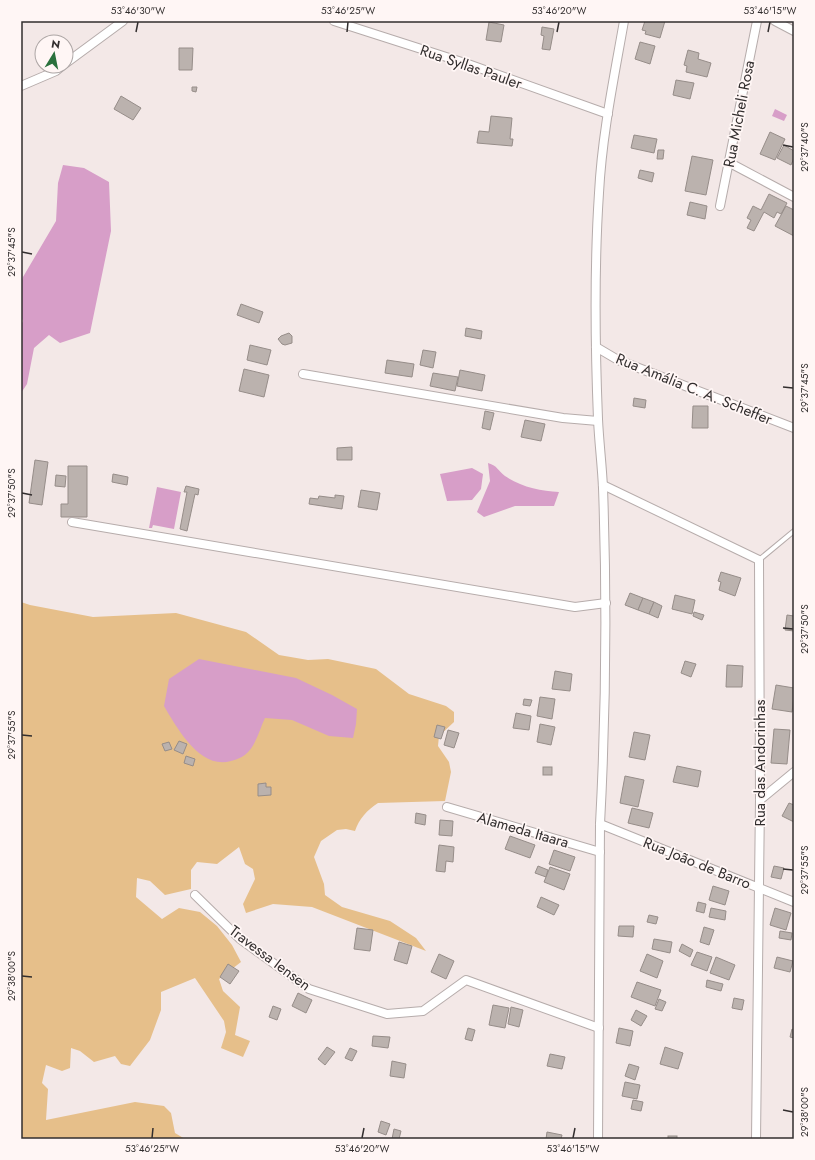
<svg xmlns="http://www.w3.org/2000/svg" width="815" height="1160" viewBox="0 0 815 1160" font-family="Jost,sans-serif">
  <rect width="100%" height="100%" fill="#f3e8e7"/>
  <path fill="#e6bf8a" d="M 21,602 L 30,605 L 93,617 L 176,613 L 246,632 L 279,655 L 308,660 L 328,659 L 376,669 L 409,694 L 446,706 L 454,712 L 454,722 L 439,736 L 438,746 L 449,762 L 451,772 L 445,801 L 378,803 C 367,810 359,819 355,831 L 346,829 L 337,830 L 321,841 L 314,857 L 324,884 L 325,895 L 342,907 L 390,921 L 416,938 L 426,951 L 312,907 L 273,904 L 246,913 L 243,904 L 255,879 L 253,869 L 245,864 L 239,847 L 217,864 L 197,862 L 191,870 L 191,889 L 165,895 L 150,881 L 137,878 L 136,897 L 162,919 L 179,908 L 200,912 L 217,926 L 232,945 L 241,962 L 219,979 L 223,991 L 240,1007 L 235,1035 L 250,1041 L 243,1057 L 221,1048 L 226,1032 L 224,1021 L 195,978 L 161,992 L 161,1010 L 150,1040 L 130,1066 L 121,1064 L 115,1056 L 94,1062 L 80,1051 L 71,1048 L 70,1068 L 62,1071 L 46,1065 L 42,1083 L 48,1089 L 46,1120 L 135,1102 L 164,1106 L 171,1113 L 175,1133 L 185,1139 L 21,1139 Z"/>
  <g fill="#d79ec8">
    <polygon points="775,109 787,115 784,121 772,116"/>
    <polygon points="63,165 84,168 109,182 111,231 90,333 60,343 49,335 34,348 27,384 21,393 21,325 23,321 21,317 21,284 23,277 56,221 58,183"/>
    <path d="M 488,463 C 498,466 497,470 505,476 C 521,487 541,491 559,492 L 554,506 L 515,506 L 484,517 L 477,512 L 490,481 Z"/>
    <polygon points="472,468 483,474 481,489 472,500 447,501 440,474"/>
    <polygon points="157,487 181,492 174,529 153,525 152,528 149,528"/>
    <path d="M 199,659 L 296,678 L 332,695 L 357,709 L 356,724 L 353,738 L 329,736 L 292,720 L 265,718 C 260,728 257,742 249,751 C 244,757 238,759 231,761 C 200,770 177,728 164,706 L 169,679 Z"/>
  </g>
  <g fill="#bbb2ae" stroke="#968d89">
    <polygon points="645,21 665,21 660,38 645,34 646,31 642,30"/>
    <polygon points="489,22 504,25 501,42 486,40"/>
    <polygon points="542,27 554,29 550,50 542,49 544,36 541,35"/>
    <polygon points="640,42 655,46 650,64 635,59"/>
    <polygon points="179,48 193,48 192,70 179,70"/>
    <polygon points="688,50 699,53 698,59 711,63 707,77 686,72 687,66 684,65"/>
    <polygon points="676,80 694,83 690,99 673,95"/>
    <polygon points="192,87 197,87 196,92 192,91"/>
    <polygon points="121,96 141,108 133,120 114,109"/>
    <polygon points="491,116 512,118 510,139 513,139 512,146 477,143 479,131 489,132"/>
    <polygon points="770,132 785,139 775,160 760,154"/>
    <polygon points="634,135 657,139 654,153 631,148"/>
    <polygon points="784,145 794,151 794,158 791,165 777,158"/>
    <polygon points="658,150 664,150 663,159 657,159"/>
    <polygon points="692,156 713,160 706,195 685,191"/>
    <polygon points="640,170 654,173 652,182 638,178"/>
    <polygon points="769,194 787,203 781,214 777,212 774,218 764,212 754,231 747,228 751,220 747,218 753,206 761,210"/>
    <polygon points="690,202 707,206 705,219 687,215"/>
    <polygon points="786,206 794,210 794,236 775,226"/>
    <polygon points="241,304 263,312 259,323 237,315"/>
    <polygon points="466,328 482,331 481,339 465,336"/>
    <polygon points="289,333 292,336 292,343 285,345 282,344 278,339 281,336"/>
    <polygon points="250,345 271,350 267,365 247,360"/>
    <polygon points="423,350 436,352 433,368 420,365"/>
    <polygon points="387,360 414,364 412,377 385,373"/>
    <polygon points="244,369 269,375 264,397 239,391"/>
    <polygon points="460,370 485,375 482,391 457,386"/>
    <polygon points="433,373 458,377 455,391 430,386"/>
    <polygon points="634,398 646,400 645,408 633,406"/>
    <polygon points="693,406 708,406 708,428 692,428"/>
    <polygon points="485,411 494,413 490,430 482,428"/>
    <polygon points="525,420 545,424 541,441 521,437"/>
    <polygon points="352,447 352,460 337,460 337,448"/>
    <polygon points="35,460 48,462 42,505 29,503"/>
    <polygon points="68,466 87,466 87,517 61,517 61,504 68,504"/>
    <polygon points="113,474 128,477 127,485 112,482"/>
    <polygon points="56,475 66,476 65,487 55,486"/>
    <polygon points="186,486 199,489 198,495 195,494 187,531 180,529 187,492 184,492"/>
    <polygon points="361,490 380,493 377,510 358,507"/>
    <polygon points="335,495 344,496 342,509 309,504 310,498 318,499 319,496 335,498"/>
    <polygon points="721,572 741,578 735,596 719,590 721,582 718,581"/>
    <polygon points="630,593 643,598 638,610 625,605"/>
    <polygon points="675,595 695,600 692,614 672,609"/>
    <polygon points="643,598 654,602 649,614 638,610"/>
    <polygon points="654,602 662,606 658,618 649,614"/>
    <polygon points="694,612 704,615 702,620 693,616"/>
    <polygon points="787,615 794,616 794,631 785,630"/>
    <polygon points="685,661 696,664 691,677 681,673"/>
    <polygon points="727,665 743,666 742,687 726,687"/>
    <polygon points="555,671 572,674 570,691 552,689"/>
    <polygon points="776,685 794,688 794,697 792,712 772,709"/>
    <polygon points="540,697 555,699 552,719 537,716"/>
    <polygon points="524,699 532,700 530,706 523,705"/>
    <polygon points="516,713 531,716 529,730 513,728"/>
    <polygon points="540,724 555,727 551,745 537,742"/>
    <polygon points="437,725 445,727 441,739 434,737"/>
    <polygon points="774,729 790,730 787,764 771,763"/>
    <polygon points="448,730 459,733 454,748 444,745"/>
    <polygon points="634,732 650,735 645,760 629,757"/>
    <polygon points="179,741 187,744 183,754 174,750"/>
    <polygon points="169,742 172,749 165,751 162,744"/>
    <polygon points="186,756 195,759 193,766 184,763"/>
    <polygon points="677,766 701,771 698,787 673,782"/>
    <rect x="543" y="767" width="9" height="8"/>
    <polygon points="625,776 644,780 638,807 620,803"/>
    <polygon points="266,783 266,787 271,787 271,795 258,796 258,784"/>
    <polygon points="789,803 794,805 794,822 782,816"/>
    <polygon points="632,808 653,813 649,828 628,823"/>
    <polygon points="416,813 426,815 425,825 415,823"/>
    <polygon points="440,820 453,821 452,836 439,835"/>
    <polygon points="510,836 535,845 530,858 505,849"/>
    <polygon points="439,845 454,847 453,862 446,861 445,872 436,871"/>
    <polygon points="554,850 575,857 570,871 549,864"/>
    <polygon points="538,866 548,870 546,877 535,873"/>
    <polygon points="774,866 784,868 781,879 771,877"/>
    <polygon points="550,867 570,874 564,890 544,882"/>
    <polygon points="713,886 729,891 725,905 709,900"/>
    <polygon points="541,897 559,905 554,915 537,907"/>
    <polygon points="698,902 706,904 704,913 696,911"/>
    <polygon points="711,908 726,911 725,920 709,917"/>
    <polygon points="775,908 791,913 786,930 770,925"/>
    <polygon points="649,915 658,917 656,924 647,922"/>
    <polygon points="619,926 634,926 633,937 618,936"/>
    <polygon points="704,927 714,930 709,945 700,942"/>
    <polygon points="357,928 373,930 370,951 354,949"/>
    <polygon points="780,931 792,933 791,940 779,938"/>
    <polygon points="654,939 672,942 670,953 652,949"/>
    <polygon points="399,942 412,946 407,964 394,960"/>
    <polygon points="682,944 693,950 690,957 679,951"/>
    <polygon points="697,952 712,957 707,971 691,965"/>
    <polygon points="439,954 454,961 446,979 431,972"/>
    <polygon points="647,954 663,961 657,978 640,971"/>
    <polygon points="716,957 735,965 729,980 710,973"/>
    <polygon points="777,957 793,961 790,972 774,968"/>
    <polygon points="228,964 239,971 230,984 220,977"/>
    <polygon points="707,980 723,984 721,991 706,987"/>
    <polygon points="637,982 661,990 655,1006 631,997"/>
    <polygon points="298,993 312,1000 306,1013 292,1006"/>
    <polygon points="734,998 744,1000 742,1010 732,1008"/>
    <polygon points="659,999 666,1002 662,1011 655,1009"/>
    <polygon points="493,1005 509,1008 505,1028 489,1025"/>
    <polygon points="273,1006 281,1009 277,1020 269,1017"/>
    <polygon points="511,1007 523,1010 519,1027 508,1024"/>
    <polygon points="636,1010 647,1016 641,1026 631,1020"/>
    <polygon points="468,1028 475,1030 472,1041 465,1039"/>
    <polygon points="619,1028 633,1031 630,1046 616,1043"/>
    <polygon points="792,1029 794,1030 794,1038 790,1037"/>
    <polygon points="373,1036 390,1037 388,1048 372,1046"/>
    <polygon points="327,1047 335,1052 325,1065 318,1059"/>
    <polygon points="665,1047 683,1053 678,1069 660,1064"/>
    <polygon points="350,1048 357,1051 352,1061 345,1058"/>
    <polygon points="550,1054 565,1057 562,1069 547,1066"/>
    <polygon points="392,1061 406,1064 404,1078 390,1076"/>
    <polygon points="629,1064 639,1067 635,1080 625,1076"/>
    <polygon points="625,1082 640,1085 637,1099 622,1096"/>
    <polygon points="633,1100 643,1102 641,1111 631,1109"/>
    <polygon points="381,1121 390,1124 386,1135 378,1132"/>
    <polygon points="394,1129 401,1131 399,1139 392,1139"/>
    <polygon points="547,1132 562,1135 561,1139 546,1139"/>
    <rect x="668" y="1136" width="9" height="3"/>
  </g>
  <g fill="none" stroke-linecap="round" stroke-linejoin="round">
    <g stroke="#b6acab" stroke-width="6">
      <polyline id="service" points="759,560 794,531"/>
    </g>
    <g stroke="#b6acab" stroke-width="10">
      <g id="minor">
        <polyline points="334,21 468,64 608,114"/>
        <polyline points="775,21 794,31"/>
        <polyline points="66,63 123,21"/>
        <polyline points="21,86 56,71 62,66"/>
        <polyline points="730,163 794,197"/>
        <polyline points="720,206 757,21"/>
        <polyline points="596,347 618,360 794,428"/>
        <polyline points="303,374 563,418 598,421"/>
        <polyline points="603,485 759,560 760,800 756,1139"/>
        <polyline points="72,522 575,607 606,603"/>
        <polyline points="760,800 794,772"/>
        <polyline points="447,807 600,852"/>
        <polyline points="600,824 794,902"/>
        <polyline points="195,895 240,939 309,989 387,1014 423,1011 466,980 599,1028"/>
        <path d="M 598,1139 L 600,824 C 606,712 607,600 603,488 C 602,465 599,442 598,419 C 595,344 594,268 599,193 C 602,135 614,78 624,21"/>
      </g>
    </g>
    <use href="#service" stroke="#fff" stroke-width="4"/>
    <use href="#minor" stroke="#fff" stroke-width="8"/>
  </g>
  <path fill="none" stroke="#322e2e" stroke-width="1.5" d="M 136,32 L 138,22M 347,32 L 348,22M 557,32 L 559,22M 768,32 L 770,22M 783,145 L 793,147M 22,252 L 32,254M 783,387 L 793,388M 22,493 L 32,495M 783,628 L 793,629M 22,735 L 32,736M 783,869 L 793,870M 22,976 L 32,977M 783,1110 L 793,1112M 152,1138 L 153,1128M 362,1138 L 364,1128M 573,1138 L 575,1128"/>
  <g text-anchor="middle" stroke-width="3.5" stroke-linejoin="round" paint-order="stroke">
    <g font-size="15" fill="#322e2e" stroke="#fff6f5">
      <text transform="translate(471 67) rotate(19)" y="5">Rua Syllas Pauler</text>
      <text transform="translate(739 114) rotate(-79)" y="5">Rua Micheli Rosa</text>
      <text transform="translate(694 389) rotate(22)" y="5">Rua Amália C. A. Scheffer</text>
      <text transform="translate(760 763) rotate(-90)" y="5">Rua das Andorinhas</text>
      <text transform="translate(523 830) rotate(16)" y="5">Alameda Itaara</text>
      <text transform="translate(697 863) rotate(22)" y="5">Rua João de Barro</text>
      <text transform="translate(270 958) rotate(37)" y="5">Travessa Iensen</text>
    </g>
  </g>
  <rect width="815" height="1160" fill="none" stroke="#fff6f5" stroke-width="44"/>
  <g transform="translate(54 54) rotate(10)"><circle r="19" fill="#fff6f5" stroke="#ada6a5"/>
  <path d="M0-3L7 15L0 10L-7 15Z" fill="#2a713d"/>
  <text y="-6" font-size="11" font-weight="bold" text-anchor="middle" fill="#322e2e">N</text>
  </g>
  <rect x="22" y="22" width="771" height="1116" fill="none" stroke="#322e2e" stroke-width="1.5"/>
  <g font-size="10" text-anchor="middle" fill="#322e2e">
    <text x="138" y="14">53°46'30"W</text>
    <text x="348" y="14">53°46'25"W</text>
    <text x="559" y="14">53°46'20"W</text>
    <text x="770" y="14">53°46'15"W</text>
    <text transform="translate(804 147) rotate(-90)" y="4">29°37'40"S</text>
    <text transform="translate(11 252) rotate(-90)" y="4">29°37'45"S</text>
    <text transform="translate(804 388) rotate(-90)" y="4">29°37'45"S</text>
    <text transform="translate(11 493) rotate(-90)" y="4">29°37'50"S</text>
    <text transform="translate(804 629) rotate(-90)" y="4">29°37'50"S</text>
    <text transform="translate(11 735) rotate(-90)" y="4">29°37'55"S</text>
    <text transform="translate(804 870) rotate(-90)" y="4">29°37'55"S</text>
    <text transform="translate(11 976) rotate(-90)" y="4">29°38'00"S</text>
    <text transform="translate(804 1112) rotate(-90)" y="4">29°38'00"S</text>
    <text x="152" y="1152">53°46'25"W</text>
    <text x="362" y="1152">53°46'20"W</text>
    <text x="573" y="1152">53°46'15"W</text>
  </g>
</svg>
